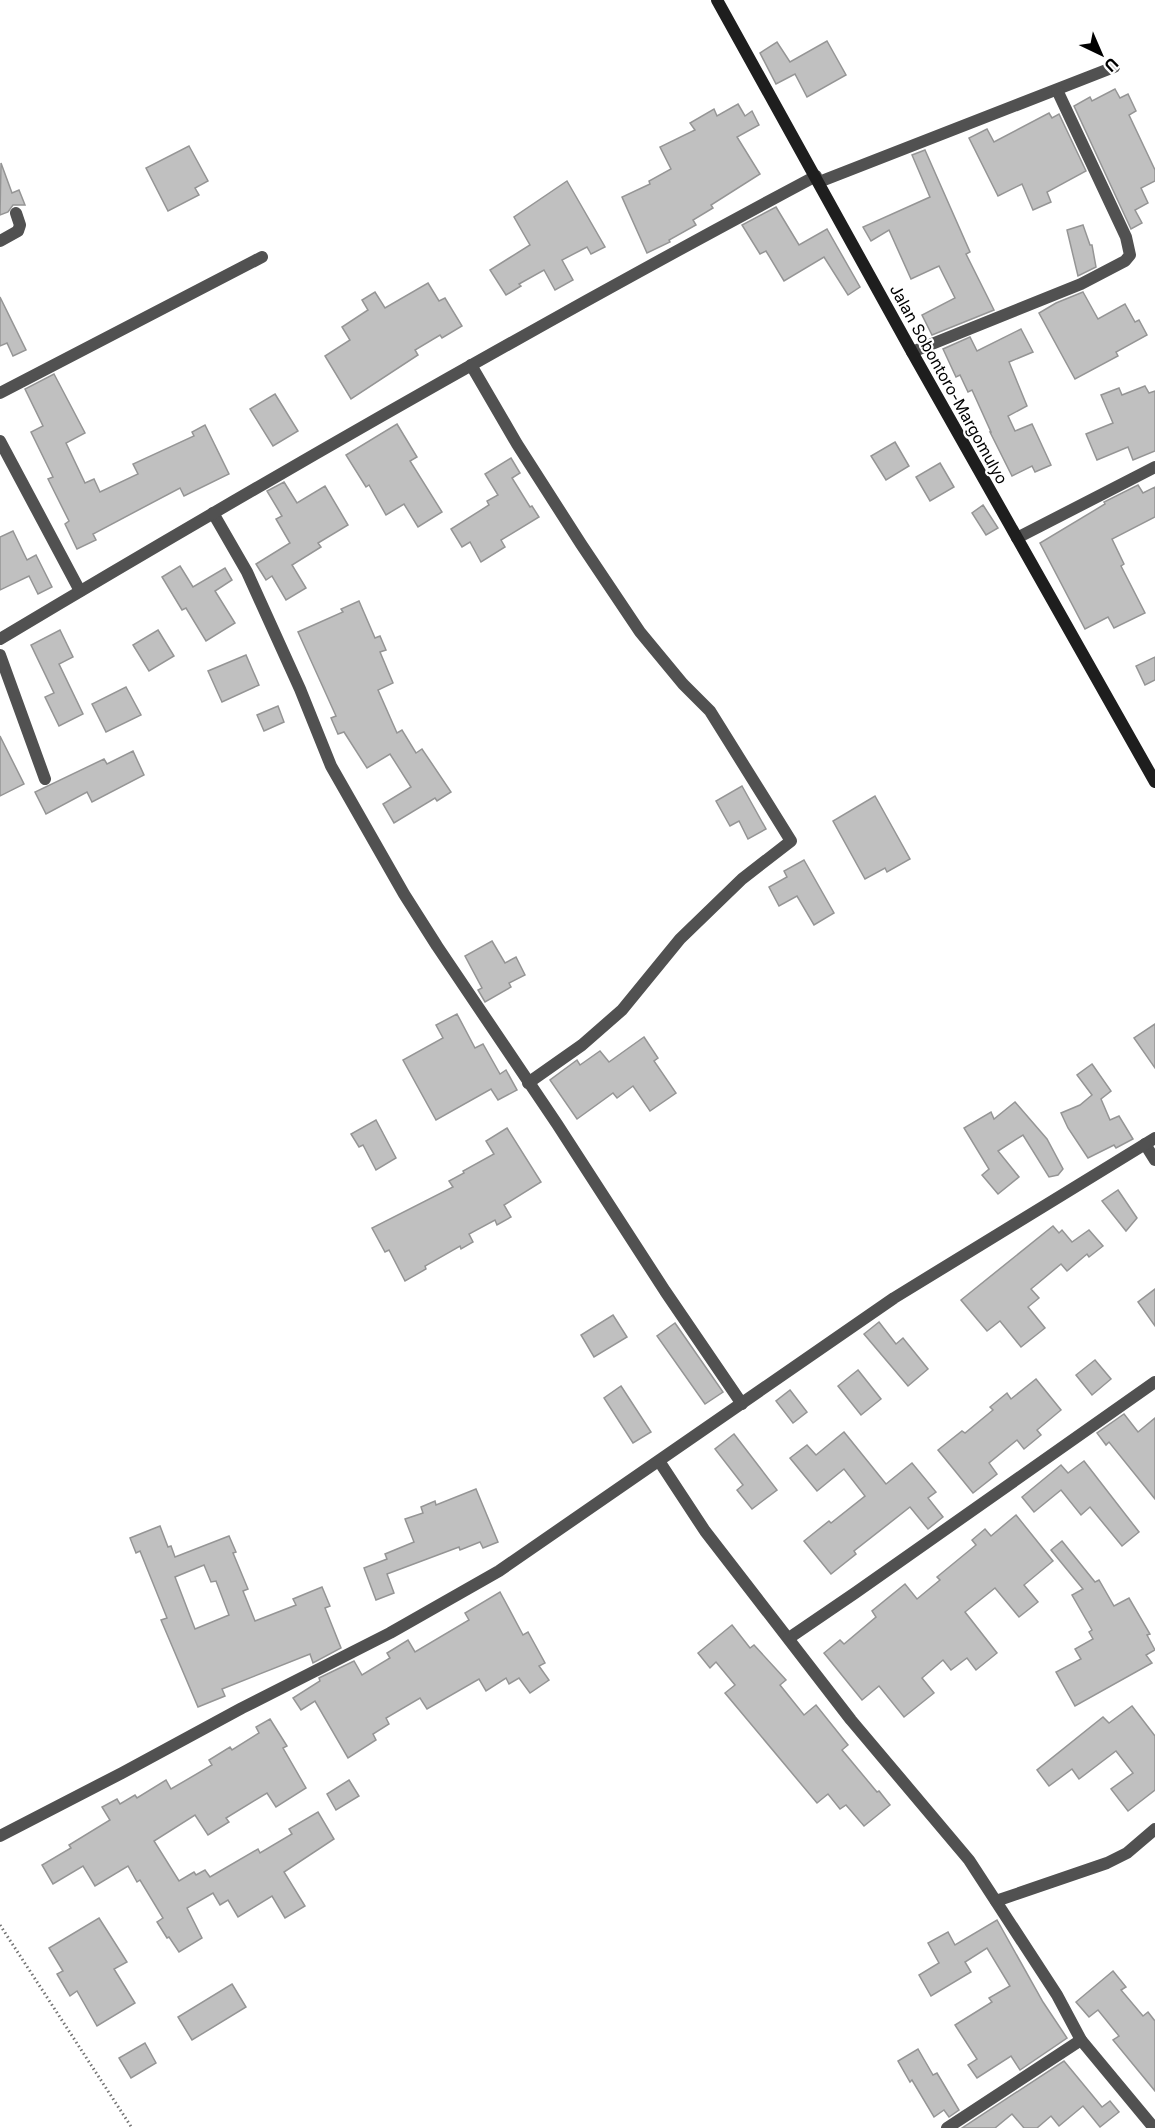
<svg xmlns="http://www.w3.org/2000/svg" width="1155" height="2128" viewBox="0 0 1155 2128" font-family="Inter,sans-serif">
  <rect width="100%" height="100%" fill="#fff"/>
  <g fill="#c0c0c0" stroke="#959595" stroke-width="1.5" fill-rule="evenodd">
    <polygon points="827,41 846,75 807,97 795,74 776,84 760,53 777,42 790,62"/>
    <polygon points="1115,89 1120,98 1128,94 1136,111 1129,115 1155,170 1155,181 1141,188 1148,203 1135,210 1142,223 1131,229 1074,106 1090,97 1092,101"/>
    <polygon points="738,104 745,116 752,111 759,125 737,137 760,174 711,205 713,208 693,220 696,225 669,240 670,242 647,253 622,197 650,184 649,181 671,169 660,147 695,130 690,123 714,109 717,116"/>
    <polygon points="1049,113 1052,118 1059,114 1086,171 1047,192 1051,202 1033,210 1022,184 998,196 969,138 987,129 994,142"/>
    <polygon points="189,146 208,181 195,188 199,195 168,211 146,168"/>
    <polygon points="925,150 970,252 966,254 994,310 932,335 922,315 955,298 939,266 911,279 889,230 871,241 863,227 930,197 912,155"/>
    <polygon points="1,163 12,193 19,190 25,205 13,205 8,212 0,215"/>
    <polygon points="567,181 605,247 591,254 587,247 562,260 573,280 555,290 544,270 519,284 521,286 506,295 490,270 530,245 514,217"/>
    <polygon points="776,207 799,245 827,229 860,287 848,295 824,257 784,281 766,251 760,254 742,225"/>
    <polygon points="1083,225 1090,245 1092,245 1096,267 1078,276 1067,230"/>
    <polygon points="428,283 439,301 445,298 462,326 442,338 440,335 415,350 418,355 351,399 325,356 350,340 342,327 368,310 362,300 375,292 385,308"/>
    <polygon points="1083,292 1098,319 1125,304 1135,322 1139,320 1147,335 1116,352 1118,356 1075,379 1039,313 1056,303"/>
    <polygon points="0,297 26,350 13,356 7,343 0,346"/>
    <polygon points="1021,329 1033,352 1009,362 1027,406 1008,416 1015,431 1032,424 1051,465 1035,472 1032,466 1012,476 990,432 991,432 972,390 968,392 960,375 956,377 943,349 970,337 977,351"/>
    <polygon points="54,374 85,433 66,443 85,483 94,479 100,492 138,474 133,464 194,436 192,432 205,425 229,474 184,496 180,488 93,534 96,540 77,549 65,524 69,521 48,479 53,477 31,432 43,426 25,389"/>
    <polygon points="1145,386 1149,393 1155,391 1155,451 1133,460 1128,447 1097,460 1086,434 1113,423 1101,395 1119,388 1122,395"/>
    <polygon points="275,394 298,431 273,446 250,409"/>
    <polygon points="397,424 417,457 410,461 442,512 418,527 404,504 386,515 369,485 366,487 346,455"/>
    <polygon points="895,442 909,466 886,480 871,456"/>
    <polygon points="511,458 520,473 512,478 530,507 532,506 539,517 501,540 505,547 481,562 470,542 462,547 451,529 489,505 487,501 498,495 485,474"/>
    <polygon points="940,463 954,487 930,501 916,477"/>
    <polygon points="284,482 297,503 325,486 348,525 318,543 321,547 292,565 306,588 286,600 272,576 266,580 256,564 290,543 276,519 282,516 267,491"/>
    <polygon points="1138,485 1143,493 1155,487 1155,517 1112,539 1124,564 1121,566 1145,613 1114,628 1108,617 1085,629 1040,543 1105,504 1104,502"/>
    <polygon points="983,505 998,528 986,535 972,513"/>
    <polygon points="13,531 27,560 36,555 52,587 38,594 29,576 0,590 0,537"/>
    <polygon points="180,566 193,587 225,568 232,580 215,591 235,623 206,641 186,608 182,610 162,577"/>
    <polygon points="359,601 375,638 380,636 386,650 380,652 393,683 378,690 397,733 402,730 416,753 422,749 451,792 437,801 435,798 394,823 383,804 411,787 390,754 367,768 344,732 338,734 331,718 336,716 298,632 343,612 341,609"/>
    <polygon points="60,630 73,657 59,664 83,714 59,726 45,697 54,693 31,645"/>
    <polygon points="158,630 174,656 149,671 133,645"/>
    <polygon points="246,655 259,685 222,702 208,671"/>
    <polygon points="1155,657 1155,680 1145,685 1136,666"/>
    <polygon points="126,687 141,715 106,732 92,704"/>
    <polygon points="278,706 284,722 264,731 257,715"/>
    <polygon points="0,736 24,784 0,796"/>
    <polygon points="133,751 144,775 92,802 87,792 46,814 35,792 104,759 107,764"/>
    <polygon points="742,786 766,829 748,839 739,821 730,826 716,801"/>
    <polygon points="875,796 910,859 887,872 885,868 865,879 833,821"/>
    <polygon points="804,860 834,913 814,925 797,896 779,906 769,887 787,877 784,871"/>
    <polygon points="492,941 505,963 516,957 525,975 509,983 511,987 485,1002 478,990 482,988 465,956"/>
    <polygon points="457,1014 475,1048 483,1044 500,1074 506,1070 517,1090 498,1100 491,1089 436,1120 403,1060 443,1038 436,1025"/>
    <polygon points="1155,1024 1155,1068 1134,1038"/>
    <polygon points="644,1037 658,1058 654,1061 676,1093 650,1111 633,1086 617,1098 613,1093 577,1119 550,1080 577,1060 580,1065 600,1051 609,1062"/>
    <polygon points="1092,1064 1111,1091 1101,1099 1110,1120 1119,1116 1133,1139 1116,1148 1114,1145 1088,1158 1068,1128 1061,1113 1080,1105 1092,1095 1077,1075"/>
    <polygon points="1015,1102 1047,1139 1063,1169 1058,1175 1049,1177 1023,1135 998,1151 1019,1177 998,1194 982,1175 989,1169 964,1128 991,1112 994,1119"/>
    <polygon points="376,1120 396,1158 376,1170 363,1145 359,1147 351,1134"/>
    <polygon points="507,1128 541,1182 504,1205 511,1217 497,1225 495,1220 469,1234 473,1242 461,1249 460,1246 425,1266 426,1269 405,1281 389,1250 385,1252 372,1228 453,1187 449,1181 464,1173 463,1171 494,1154 486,1141"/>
    <polygon points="1118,1190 1137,1218 1126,1231 1102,1201"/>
    <polygon points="1053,1226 1059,1233 1062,1230 1072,1242 1089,1230 1103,1246 1089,1257 1087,1254 1067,1271 1061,1264 1031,1289 1039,1298 1028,1307 1045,1328 1021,1347 1000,1321 987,1331 961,1300"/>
    <polygon points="1155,1289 1155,1326 1138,1302"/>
    <polygon points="613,1315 627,1337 594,1357 581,1335"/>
    <polygon points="879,1322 896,1344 903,1338 928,1369 908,1386 864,1334"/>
    <polygon points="675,1323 723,1392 705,1404 657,1336"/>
    <polygon points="1095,1360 1111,1379 1092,1395 1076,1375"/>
    <polygon points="858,1370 881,1399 861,1415 838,1386"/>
    <polygon points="1036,1379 1061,1410 1037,1430 1041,1435 1024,1449 1017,1440 989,1463 997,1474 973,1493 938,1450 962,1431 965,1433 993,1410 990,1407 1007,1393 1011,1399"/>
    <polygon points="621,1386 651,1432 633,1443 604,1398"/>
    <polygon points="790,1390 807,1412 793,1423 776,1401"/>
    <polygon points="1124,1414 1138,1432 1155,1418 1155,1499 1109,1442 1106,1445 1097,1433"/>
    <polygon points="844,1432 886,1484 912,1463 936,1492 928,1498 943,1517 928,1529 910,1507 854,1551 856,1554 831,1574 804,1541 829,1521 831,1523 865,1496 844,1469 817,1491 790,1458 807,1445 816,1455"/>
    <polygon points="734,1434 777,1490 752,1509 737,1490 743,1485 715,1449"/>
    <polygon points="1084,1461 1139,1532 1122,1546 1090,1507 1081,1515 1061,1490 1034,1512 1022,1497 1061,1465 1068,1473"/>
    <polygon points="476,1489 498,1542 483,1548 480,1542 460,1550 459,1547 387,1574 394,1593 376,1600 364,1568 387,1559 385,1554 414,1542 405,1519 423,1513 421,1507 435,1501 436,1505"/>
    <polygon points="1016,1515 1053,1561 1024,1585 1038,1602 1019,1617 995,1588 965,1612 997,1653 976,1670 967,1658 951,1670 943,1660 922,1678 934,1693 904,1717 879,1686 862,1700 824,1653 840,1640 844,1644 876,1617 872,1611 905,1584 917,1599 940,1580 937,1577 976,1545 972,1540 985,1529 991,1536"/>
    <path d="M 160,1526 L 168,1547 L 171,1546 L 175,1557 L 229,1536 L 236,1552 L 233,1553 L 248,1589 L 243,1591 L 255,1621 L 296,1605 L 293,1599 L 322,1587 L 330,1606 L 325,1608 L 341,1648 L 313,1663 L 310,1654 L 222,1689 L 225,1696 L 198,1707 L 161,1620 L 167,1618 L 140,1551 L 136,1553 L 130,1538 ZM 204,1565 L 211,1582 L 216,1581 L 229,1615 L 195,1629 L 175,1577 Z"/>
    <polygon points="1062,1541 1095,1582 1099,1580 1114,1606 1129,1598 1150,1634 1147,1635 1155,1650 1146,1655 1152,1663 1075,1706 1056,1672 1081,1659 1075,1649 1093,1639 1089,1632 1092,1630 1072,1595 1083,1589 1051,1550"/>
    <polygon points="500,1592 523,1635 528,1632 545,1663 539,1666 549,1680 530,1693 519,1678 509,1684 506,1678 486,1691 479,1679 427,1709 420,1698 386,1718 389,1724 373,1734 376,1740 348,1758 315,1701 301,1710 293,1698 320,1681 319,1678 354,1661 362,1675 390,1658 387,1653 408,1640 415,1652 469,1620 465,1613"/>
    <polygon points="732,1625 750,1648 754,1645 786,1680 780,1685 804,1715 816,1705 848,1745 842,1750 877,1792 879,1791 890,1805 864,1826 846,1805 840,1809 828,1794 817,1803 725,1693 735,1685 716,1662 710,1668 698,1653"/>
    <polygon points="1132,1706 1155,1736 1155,1790 1128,1811 1111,1789 1133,1773 1116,1751 1079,1779 1072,1769 1049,1786 1037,1770 1103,1717 1109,1723"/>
    <polygon points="270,1719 287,1746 283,1748 306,1788 276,1807 267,1793 226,1818 229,1822 208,1835 195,1815 154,1841 179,1881 194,1872 196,1875 205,1870 210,1877 258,1849 260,1853 292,1834 289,1829 318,1812 334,1839 284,1872 305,1906 285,1918 272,1896 238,1917 228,1900 220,1905 213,1893 187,1908 202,1938 179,1952 169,1937 167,1938 157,1922 163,1918 140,1880 137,1882 128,1866 95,1886 83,1866 53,1884 42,1865 71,1848 69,1845 110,1820 102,1807 117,1799 120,1804 135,1795 137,1798 166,1780 171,1789 212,1765 209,1760 230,1747 232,1750 259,1733 256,1727"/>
    <polygon points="349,1780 359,1796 336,1810 327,1794"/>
    <polygon points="99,1918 127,1962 114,1969 135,2003 97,2026 77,1991 70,1996 57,1974 63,1971 49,1948"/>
    <polygon points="997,1920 1043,2002 1067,2038 1020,2070 1011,2056 977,2078 968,2065 977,2059 955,2025 992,2002 989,1998 1010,1986 987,1948 965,1962 971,1972 931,1996 919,1975 939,1963 928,1943 948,1932 955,1945"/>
    <polygon points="1113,1971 1126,1987 1121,1990 1143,2016 1148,2012 1155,2021 1155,2091 1113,2040 1119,2036 1098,2010 1089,2017 1076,2002"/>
    <polygon points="232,1984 246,2007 192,2040 178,2017"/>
    <polygon points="145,2043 156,2063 131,2078 119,2058"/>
    <polygon points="918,2049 933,2075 937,2073 959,2110 949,2117 944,2110 934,2117 912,2080 910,2082 898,2061"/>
    <polygon points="1064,2061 1102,2107 1110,2101 1119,2112 1100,2127 1083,2106 1059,2126 1051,2116 1037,2128 1024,2128 1012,2114 995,2128 962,2128"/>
  </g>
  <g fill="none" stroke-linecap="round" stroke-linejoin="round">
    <polyline stroke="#737373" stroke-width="3" stroke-dasharray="1.5 3" stroke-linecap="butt" points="0,1925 132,2128"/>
    <g stroke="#515151" stroke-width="12">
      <polyline points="819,182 1114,67"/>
      <polyline points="0,241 18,231 20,225 16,213"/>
      <polyline points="912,352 1081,284 1125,261 1130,255 1126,237 1057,90"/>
      <polyline points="471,365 517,444 581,544 640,632 683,684 710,711 791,841 742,879 680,939 622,1010 582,1045 528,1083"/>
      <polyline points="0,393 262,257"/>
      <polyline points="0,441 80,591"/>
      <polyline points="213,513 247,572 300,689 331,766 404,894 437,946 557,1124 665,1291 742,1404"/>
      <polyline points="1017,538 1155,467"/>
      <path d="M 0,639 C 268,479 540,323 816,176"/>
      <polyline points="0,655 45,779"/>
      <polyline points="1145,1144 1155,1160"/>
      <polyline points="659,1461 705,1531 851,1720 969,1860 1057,1995 1081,2040 1154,2128"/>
      <polyline points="789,1638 855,1593 1155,1382"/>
      <polyline points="0,1836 122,1773 242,1708 390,1633 499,1571 894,1298 1155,1138"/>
      <polyline points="996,1901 1107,1863 1127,1853 1155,1829"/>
      <polyline points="947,2128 1081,2040"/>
    </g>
    <polyline stroke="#1e1e1e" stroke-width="12" points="717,0 912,352 1155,782"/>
  </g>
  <g text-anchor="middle" stroke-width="4.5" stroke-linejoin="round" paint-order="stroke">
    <g font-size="16" fill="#000" stroke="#fff">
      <text transform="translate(949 384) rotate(61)" y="6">Jalan Sobontoro-Margomulyo</text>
    </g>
  </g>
  <g transform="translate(1101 54) rotate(136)" stroke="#ffffff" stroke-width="4.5" paint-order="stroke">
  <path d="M0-4.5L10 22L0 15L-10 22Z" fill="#000000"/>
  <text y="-9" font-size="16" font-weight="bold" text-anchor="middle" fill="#000000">U</text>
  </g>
</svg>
